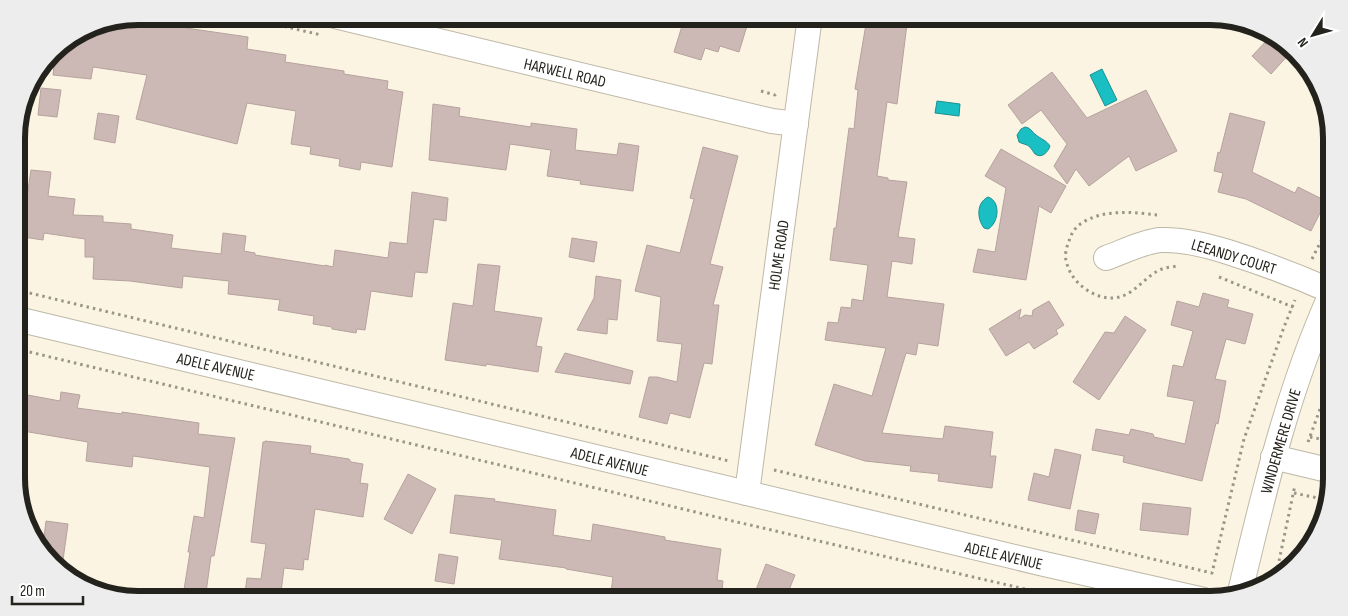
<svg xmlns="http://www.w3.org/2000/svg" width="1348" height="616" viewBox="0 0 1348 616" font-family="'Sofia Sans Condensed',sans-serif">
  <rect width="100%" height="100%" fill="#fbf4e2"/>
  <g fill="#19bfc2" stroke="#1c9090">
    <polygon points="1102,69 1117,100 1105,106 1090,75"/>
    <polygon points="937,101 960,104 959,116 935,113"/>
    <path d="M 1025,127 C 1031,128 1031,131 1036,135 C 1041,139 1046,140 1050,146 C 1048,152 1042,159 1035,154 C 1033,152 1032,149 1030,147 C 1027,144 1022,144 1019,142 L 1017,135 L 1021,129 Z"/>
    <path d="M 988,197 C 1001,201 999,223 988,229 L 984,228 C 977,219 976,203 988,197 Z"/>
  </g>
  <g fill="#ccb8b4" stroke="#b6a29e">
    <polygon points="685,16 750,16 739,52 720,46 718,52 705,48 701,60 674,52"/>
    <polygon points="877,16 908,16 897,104 887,102 877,176 888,178 888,180 907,182 898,237 915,239 912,264 892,261 887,297 944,304 938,346 918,343 916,355 906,353 882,433 943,439 945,426 993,432 990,456 996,456 992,488 938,481 939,474 910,471 911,466 865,461 815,445 834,384 872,396 886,348 825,340 828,322 838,323 841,307 851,308 852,299 863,301 868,265 830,260 834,228 836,228 849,128 854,129 858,90 855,89 867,18 876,19"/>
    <polygon points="131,18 186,26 186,28 248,37 247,49 286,55 285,62 344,71 344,74 388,81 387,89 403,92 392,167 361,162 360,170 339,166 340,159 310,154 311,147 291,144 296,111 247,103 237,144 136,119 147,75 93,67 91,79 53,75 56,49 58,47 92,25 124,29 126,19"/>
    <polygon points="1271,36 1291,52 1271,74 1252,56"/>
    <polygon points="1052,72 1087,118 1146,90 1177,151 1136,171 1129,156 1089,186 1076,169 1067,184 1054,166 1067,144 1041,110 1022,124 1008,105"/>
    <polygon points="41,88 61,90 57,117 38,115"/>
    <polygon points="433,104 460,108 459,116 531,127 531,123 577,129 575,150 617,155 619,143 639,146 633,191 580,184 581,181 547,176 551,150 510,144 506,170 429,160"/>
    <polygon points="98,113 119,116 115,143 94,139"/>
    <polygon points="1230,113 1265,122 1252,172 1295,193 1298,187 1326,201 1311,231 1246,199 1218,192 1223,173 1214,171 1218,152 1220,153"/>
    <polygon points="703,147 738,156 710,264 723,267 713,305 719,305 712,364 704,363 690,418 670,413 667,424 639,417 649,377 657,377 677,382 682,344 657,341 661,297 635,291 647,245 680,253 694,199 690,198"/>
    <polygon points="1001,149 1066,186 1051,213 1039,206 1026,280 973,272 978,249 995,252 1006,188 985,176"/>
    <polygon points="31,170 51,172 48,196 75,199 73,215 103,216 103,222 131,224 131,229 173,235 171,248 221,254 223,233 246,236 244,251 255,253 255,255 325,266 325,265 333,267 335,250 388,258 390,242 407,244 412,192 448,198 446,221 434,219 427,273 415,272 412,297 371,291 365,330 357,329 356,333 332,329 332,327 313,324 314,316 278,310 280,300 228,294 229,281 183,276 182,288 130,281 93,279 94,257 85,257 85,239 44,233 43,240 17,236 17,200 26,203"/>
    <polygon points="572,238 597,242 594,262 569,257"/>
    <polygon points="478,264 500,266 494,311 542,318 536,346 542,347 538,372 486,364 486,366 445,360 453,303 473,306"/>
    <polygon points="596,276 621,280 617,320 608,319 607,334 577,330 594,298"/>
    <polygon points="1203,293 1229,300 1227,307 1253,314 1245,344 1226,339 1215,379 1226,381 1218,424 1216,423 1202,481 1123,462 1124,456 1092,450 1096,429 1129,435 1131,429 1153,434 1154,437 1185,444 1194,401 1167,396 1173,365 1183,367 1193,331 1171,325 1177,301 1199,307"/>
    <polygon points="1049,301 1064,325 1056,330 1058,334 1034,349 1029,342 1006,356 989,329 1021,309 1019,319 1025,315 1032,316 1033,310"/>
    <polygon points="1125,316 1146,330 1099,400 1073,382 1105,332 1114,333"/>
    <polygon points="565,353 633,371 630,384 555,372"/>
    <polygon points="61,392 80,395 77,408 122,414 122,412 199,423 198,434 235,438 214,556 211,556 205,600 183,596 190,552 188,552 194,516 204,518 210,467 133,456 132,467 86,461 88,442 17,430 17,393 60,401"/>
    <polygon points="265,441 311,446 310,453 349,459 351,462 363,464 360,483 368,484 363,517 315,509 308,560 304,559 303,570 284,568 280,600 244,600 247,578 261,579 266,544 251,542 263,442 265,442"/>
    <polygon points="1055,449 1081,455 1070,509 1028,500 1034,473 1049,477"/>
    <polygon points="408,474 436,489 412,534 384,519"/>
    <polygon points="455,495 495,499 494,501 556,510 553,535 591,541 593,524 665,537 665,540 721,549 717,580 723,581 721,600 610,600 613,577 566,569 566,568 499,559 502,540 450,533"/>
    <polygon points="1143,503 1191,508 1188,535 1140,530"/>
    <polygon points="1078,510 1099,514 1095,534 1075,530"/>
    <polygon points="46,521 68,524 63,560 49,558 42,553"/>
    <polygon points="439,554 458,557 454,584 435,581"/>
    <polygon points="766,564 795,575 785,600 752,600"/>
  </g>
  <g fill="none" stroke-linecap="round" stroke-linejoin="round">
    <g stroke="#beb8a7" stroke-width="26">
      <g id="minor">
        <polyline points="335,16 772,121 796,124"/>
        <path d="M 1106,258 C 1123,252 1142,242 1160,240 C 1183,239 1206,245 1228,252 C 1263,263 1297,276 1331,291"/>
        <polyline points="17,319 1040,563 1204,600"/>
        <polyline points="1273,457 1332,471"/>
        <polyline points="747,493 810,16"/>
        <path d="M 1240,592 C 1264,491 1288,389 1331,294"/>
      </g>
    </g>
    <g stroke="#9a9589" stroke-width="3" stroke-dasharray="2.5 4" stroke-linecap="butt">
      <polyline points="240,16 321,35"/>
      <polyline points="761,91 775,95 776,94"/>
      <path d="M 1157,215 C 1133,212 1103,209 1082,223 C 1075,227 1071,234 1069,241 C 1066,249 1064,256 1067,264 C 1072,283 1094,299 1113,298 C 1134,297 1144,276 1162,269 C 1167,267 1173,267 1177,266"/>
      <polyline points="1312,259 1331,221"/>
      <polyline points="1219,277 1293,307"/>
      <polyline points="17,290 729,461"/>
      <polyline points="17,349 737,522 1072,600"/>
      <polyline points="1310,437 1332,441"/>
      <polyline points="1308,442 1331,379"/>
      <polyline points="774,470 1212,573 1244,439 1284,327 1295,300"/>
      <polyline points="1294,493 1327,500"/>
      <polyline points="1275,580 1295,485"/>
    </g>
    <use href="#minor" stroke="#fff" stroke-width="24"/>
  </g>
  <g text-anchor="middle" stroke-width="4" stroke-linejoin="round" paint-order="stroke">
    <g font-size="16" fill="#24221c" stroke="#fff">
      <text transform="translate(565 72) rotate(13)" y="6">HARWELL ROAD</text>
      <text transform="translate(778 255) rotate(-82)" y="6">HOLME ROAD</text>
      <text transform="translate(1234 256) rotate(17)" y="6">LEEANDY COURT</text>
      <text transform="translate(216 366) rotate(13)" y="6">ADELE AVENUE</text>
      <text transform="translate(1280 441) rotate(-74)" y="6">WINDERMERE DRIVE</text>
      <text transform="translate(610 461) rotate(14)" y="6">ADELE AVENUE</text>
      <text transform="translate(1004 555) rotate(13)" y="6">ADELE AVENUE</text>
    </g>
  </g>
  <path d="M0 0H1348V616H0ZM138 25H1210A113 113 0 0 1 1323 138V478A113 113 0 0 1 1210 591H138A113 113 0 0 1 25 478V138A113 113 0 0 1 138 25Z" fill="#ededed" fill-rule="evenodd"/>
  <path fill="none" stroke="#24221c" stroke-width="6" d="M138 25H1210A113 113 0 0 1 1323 138V478A113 113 0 0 1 1210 591H138A113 113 0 0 1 25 478V138A113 113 0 0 1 138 25Z"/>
  <g transform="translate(1313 35) rotate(233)" stroke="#ffffff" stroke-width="4" paint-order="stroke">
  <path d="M0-4L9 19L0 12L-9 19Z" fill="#24221c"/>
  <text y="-8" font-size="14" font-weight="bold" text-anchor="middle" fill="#24221c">N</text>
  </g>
  <path d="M12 596v8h71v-8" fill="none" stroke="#24221c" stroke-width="2.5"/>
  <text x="20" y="596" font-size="15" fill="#24221c" stroke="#ffffff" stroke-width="4" paint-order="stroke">20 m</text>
</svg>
